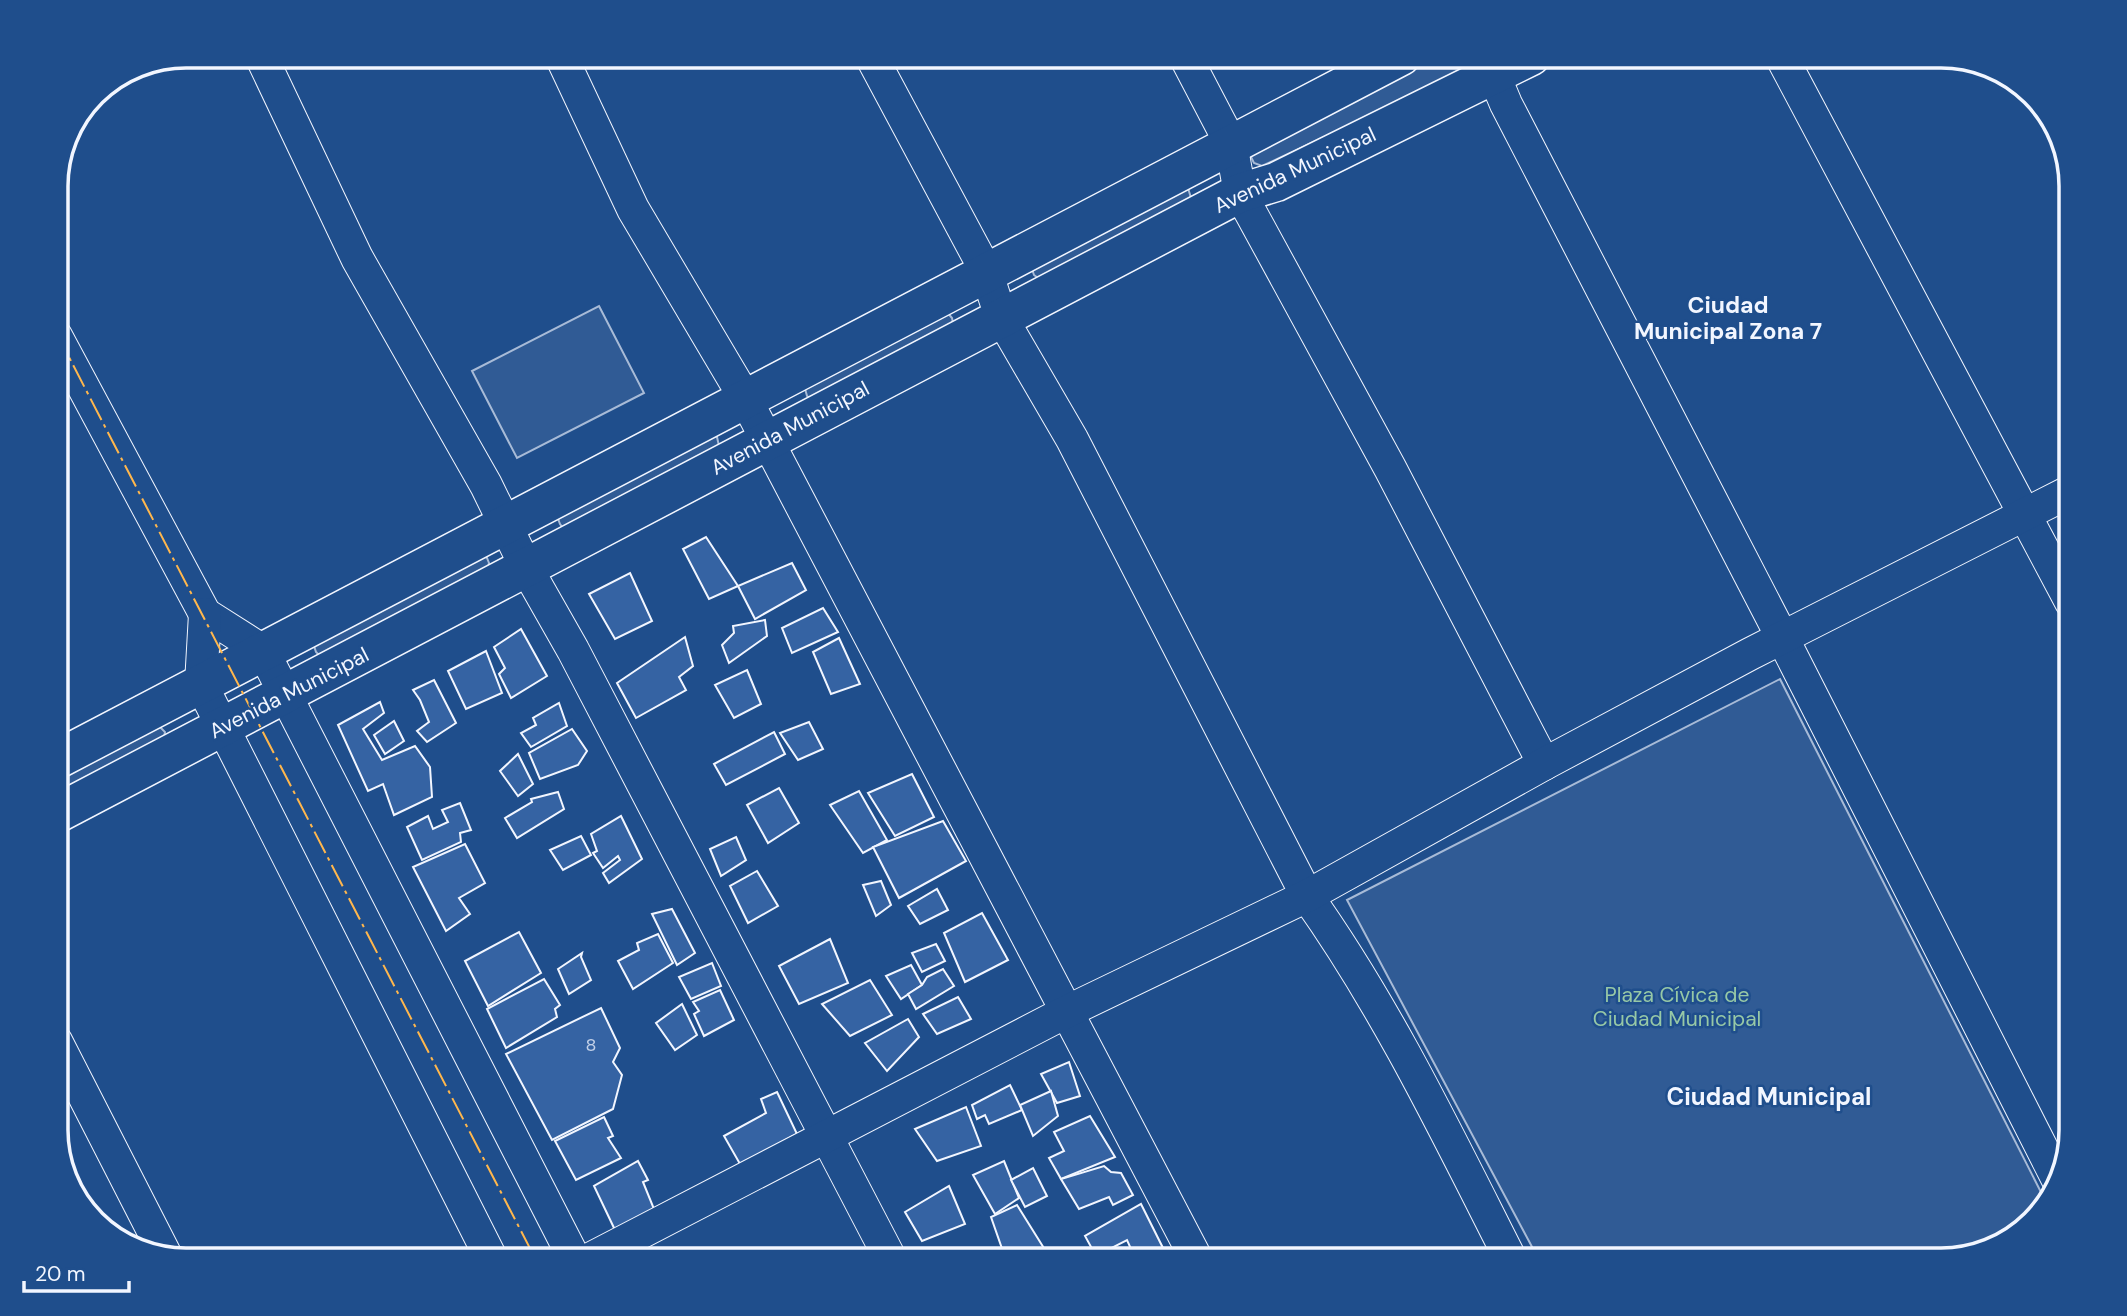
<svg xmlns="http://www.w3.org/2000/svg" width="2127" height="1316" viewBox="0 0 2127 1316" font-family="'DM Sans',sans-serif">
  <rect width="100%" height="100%" fill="#1f4e8c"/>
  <g fill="#305b95" stroke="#a8bbd7" stroke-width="2">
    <polygon points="1423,56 1469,56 1470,63 1467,70 1262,166 1254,163 1251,157 1253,148"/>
    <polygon points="1188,188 1191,198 1038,278 1034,275 1032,269"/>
    <polygon points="599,306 644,393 517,458 472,371"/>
    <polygon points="947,312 952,318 953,323 811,399 807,396 804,385"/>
    <polygon points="713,435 717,437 719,446 563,528 560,524 557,516"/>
    <polygon points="482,555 487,558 489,563 488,568 319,655 316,652 313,643"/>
    <polygon points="1780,679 2046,1202 2006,1242 1941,1260 1539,1260 1347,900"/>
    <polygon points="158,725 165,732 164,738 56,794 56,776"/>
  </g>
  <g fill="#3563a3" stroke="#f2f6ff" stroke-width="2">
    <polygon points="706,537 738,586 709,599 683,549"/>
    <polygon points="792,563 806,590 755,619 738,586"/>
    <polygon points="630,573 652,621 615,639 589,594"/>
    <polygon points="823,608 838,632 792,653 782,628"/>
    <polygon points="765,620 767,636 729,663 722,645 734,633 733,626"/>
    <polygon points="521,629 547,676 511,698 499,674 505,668 494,647"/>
    <polygon points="685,637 693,666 679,677 686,690 636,718 617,683"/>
    <polygon points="839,638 860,684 831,694 813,652"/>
    <polygon points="486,651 502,693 466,709 448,671"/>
    <polygon points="747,670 761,704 734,718 715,685"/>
    <polygon points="434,680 456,723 427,742 417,731 429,722 420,700 413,690"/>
    <polygon points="380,702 384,713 363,729 382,760 415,746 430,767 432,797 394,815 383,784 368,791 338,725"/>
    <polygon points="559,703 567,726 531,747 521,733 536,725 533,718"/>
    <polygon points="394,721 404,741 385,754 374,735"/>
    <polygon points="809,722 823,749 798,760 780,733"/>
    <polygon points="572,729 587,751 578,765 540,779 529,753"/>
    <polygon points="774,732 785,754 726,785 714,764"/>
    <polygon points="518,754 533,784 518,796 500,771"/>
    <polygon points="912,774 934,817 895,836 868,793"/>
    <polygon points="779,788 799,823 768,843 747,805"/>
    <polygon points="859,791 887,840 863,853 830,805"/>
    <polygon points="558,792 564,809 517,838 505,818 532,802 531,799"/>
    <polygon points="460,803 471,830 460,833 461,842 422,860 407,827 428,816 433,829 448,822 442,810"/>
    <polygon points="621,816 642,859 609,883 603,873 620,860 618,856 603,868 593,853 597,851 591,834"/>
    <polygon points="943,821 966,861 899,898 873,847"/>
    <polygon points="581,836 591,855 563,870 550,850"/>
    <polygon points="736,837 746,860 721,876 710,849"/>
    <polygon points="465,844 485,883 459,898 470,914 446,931 413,867"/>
    <polygon points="757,871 778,906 748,923 730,886"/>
    <polygon points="881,881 891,905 876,916 863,885"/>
    <polygon points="937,889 948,910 920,924 908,906"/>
    <polygon points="672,909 695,953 677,965 652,914"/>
    <polygon points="982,913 1008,960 965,982 944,933"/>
    <polygon points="519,932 541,973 488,1006 465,961"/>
    <polygon points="658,934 673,963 633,989 618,961 639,950 637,943"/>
    <polygon points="830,939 848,983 799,1004 779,966"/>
    <polygon points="936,944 945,961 922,972 912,953"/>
    <polygon points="582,953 581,957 591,980 569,994 558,969"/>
    <polygon points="712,963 721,986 691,999 679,977"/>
    <polygon points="911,965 922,985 901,999 886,976"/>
    <polygon points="943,969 954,986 916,1009 908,994 922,985 927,977"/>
    <polygon points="544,979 560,1005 555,1009 557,1017 506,1048 487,1009"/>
    <polygon points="870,980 892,1015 850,1036 822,1004"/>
    <polygon points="720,990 734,1020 704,1036 694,1014 699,1011 693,1002"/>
    <polygon points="958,997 971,1019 937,1034 923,1014"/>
    <polygon points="682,1004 697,1035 675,1050 656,1023"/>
    <polygon points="601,1008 620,1048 613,1062 622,1075 613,1109 552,1140 506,1054"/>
    <polygon points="908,1019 919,1037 887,1071 865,1043"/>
    <polygon points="1069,1062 1080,1096 1057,1103 1041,1074"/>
    <polygon points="1010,1085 1022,1110 989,1124 985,1115 977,1119 972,1105"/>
    <polygon points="1051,1091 1058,1116 1033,1136 1020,1105"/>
    <polygon points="777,1092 797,1134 740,1164 724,1136 766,1113 761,1099"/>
    <polygon points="966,1107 981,1146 937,1161 915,1129"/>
    <polygon points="1090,1116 1115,1157 1061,1179 1049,1158 1064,1151 1054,1132"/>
    <polygon points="604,1117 613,1136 608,1138 621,1158 576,1180 555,1141"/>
    <polygon points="638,1161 648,1180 643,1182 654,1209 615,1230 594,1186"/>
    <polygon points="1004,1161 1019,1198 995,1214 973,1175"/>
    <polygon points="1104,1166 1111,1172 1121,1173 1133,1195 1113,1205 1109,1197 1079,1209 1061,1179"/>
    <polygon points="1033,1168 1047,1196 1025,1207 1011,1180"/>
    <polygon points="949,1186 965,1224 922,1241 905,1212"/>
    <polygon points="1141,1204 1163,1248 1144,1260 1136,1260 1127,1240 1096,1256 1085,1236"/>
    <polygon points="1017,1205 1047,1253 1031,1260 1006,1260 991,1217"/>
  </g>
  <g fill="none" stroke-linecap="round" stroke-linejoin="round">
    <g stroke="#f2f6ff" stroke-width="34">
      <g id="street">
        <polyline points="261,56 357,258 486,485 527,569 573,650 891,1260"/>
        <polyline points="561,56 633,209 745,398 1197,1260"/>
        <path d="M 871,56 L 986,271 L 1001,317 L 1072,439 L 1307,896 C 1388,1010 1448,1136 1511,1260"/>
        <polyline points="1185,56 1231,144 1240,193 1390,468 1544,764"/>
        <polyline points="1486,56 1506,104 1782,637 2058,1180"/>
        <polyline points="1781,56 2071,602"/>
        <polyline points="56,336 205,614 263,651 575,1260"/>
        <polyline points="205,614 201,684 492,1260"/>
        <polyline points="56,1041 165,1254"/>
        <polyline points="588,1260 1066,1012 1307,896 1544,764 1750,654 2071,491"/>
      </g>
    </g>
    <g stroke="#f2f6ff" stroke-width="41">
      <g id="secondary">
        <path d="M 56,760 C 504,524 952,289 1401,56"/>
        <polyline points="56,814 1240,193 1276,182 1531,56"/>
      </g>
    </g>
    <use href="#street" stroke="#1f4e8c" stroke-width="32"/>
    <use href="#secondary" stroke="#1f4e8c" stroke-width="38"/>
    <polyline stroke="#ffb74d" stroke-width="2" stroke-dasharray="24 5 3.5 5" stroke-linecap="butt" points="56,332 536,1260"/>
  </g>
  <g text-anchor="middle" stroke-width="5" stroke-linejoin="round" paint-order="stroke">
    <g font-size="18" fill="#c3d1e8">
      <text x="591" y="1051">8</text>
    </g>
    <g font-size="21" fill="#f2f6ff" stroke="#1f4e8c">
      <text transform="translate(1295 170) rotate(-25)" y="7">Avenida Municipal</text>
      <text transform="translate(790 428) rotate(-28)" y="7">Avenida Municipal</text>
      <text transform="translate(289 693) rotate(-27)" y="7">Avenida Municipal</text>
    </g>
    <g font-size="21" fill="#97c8a6" stroke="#1f4e8c">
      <text x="1677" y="1002">Plaza Cívica de<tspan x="1677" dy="24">Ciudad Municipal</tspan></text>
    </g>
    <g font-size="23" font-weight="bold" fill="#f2f6ff" stroke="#1f4e8c">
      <text x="1728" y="313">Ciudad<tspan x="1728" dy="26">Municipal Zona 7</tspan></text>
    </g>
    <g font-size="24" font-weight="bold" fill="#f2f6ff" stroke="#1f4e8c">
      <text x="1769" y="1105">Ciudad Municipal</text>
    </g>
  </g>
  <path d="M0 0H2127V1316H0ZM186 68H1941A118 118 0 0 1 2059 186V1130A118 118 0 0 1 1941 1248H186A118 118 0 0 1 68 1130V186A118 118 0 0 1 186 68Z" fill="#1f4e8c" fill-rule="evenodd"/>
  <path fill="none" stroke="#f2f6ff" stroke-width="3.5" d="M186 68H1941A118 118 0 0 1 2059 186V1130A118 118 0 0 1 1941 1248H186A118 118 0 0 1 68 1130V186A118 118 0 0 1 186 68Z"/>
  <path d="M24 1281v10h105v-10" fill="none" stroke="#f2f6ff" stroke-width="3.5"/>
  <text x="35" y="1281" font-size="21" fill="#f2f6ff" stroke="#1f4e8c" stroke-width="5" paint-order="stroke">20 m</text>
</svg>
